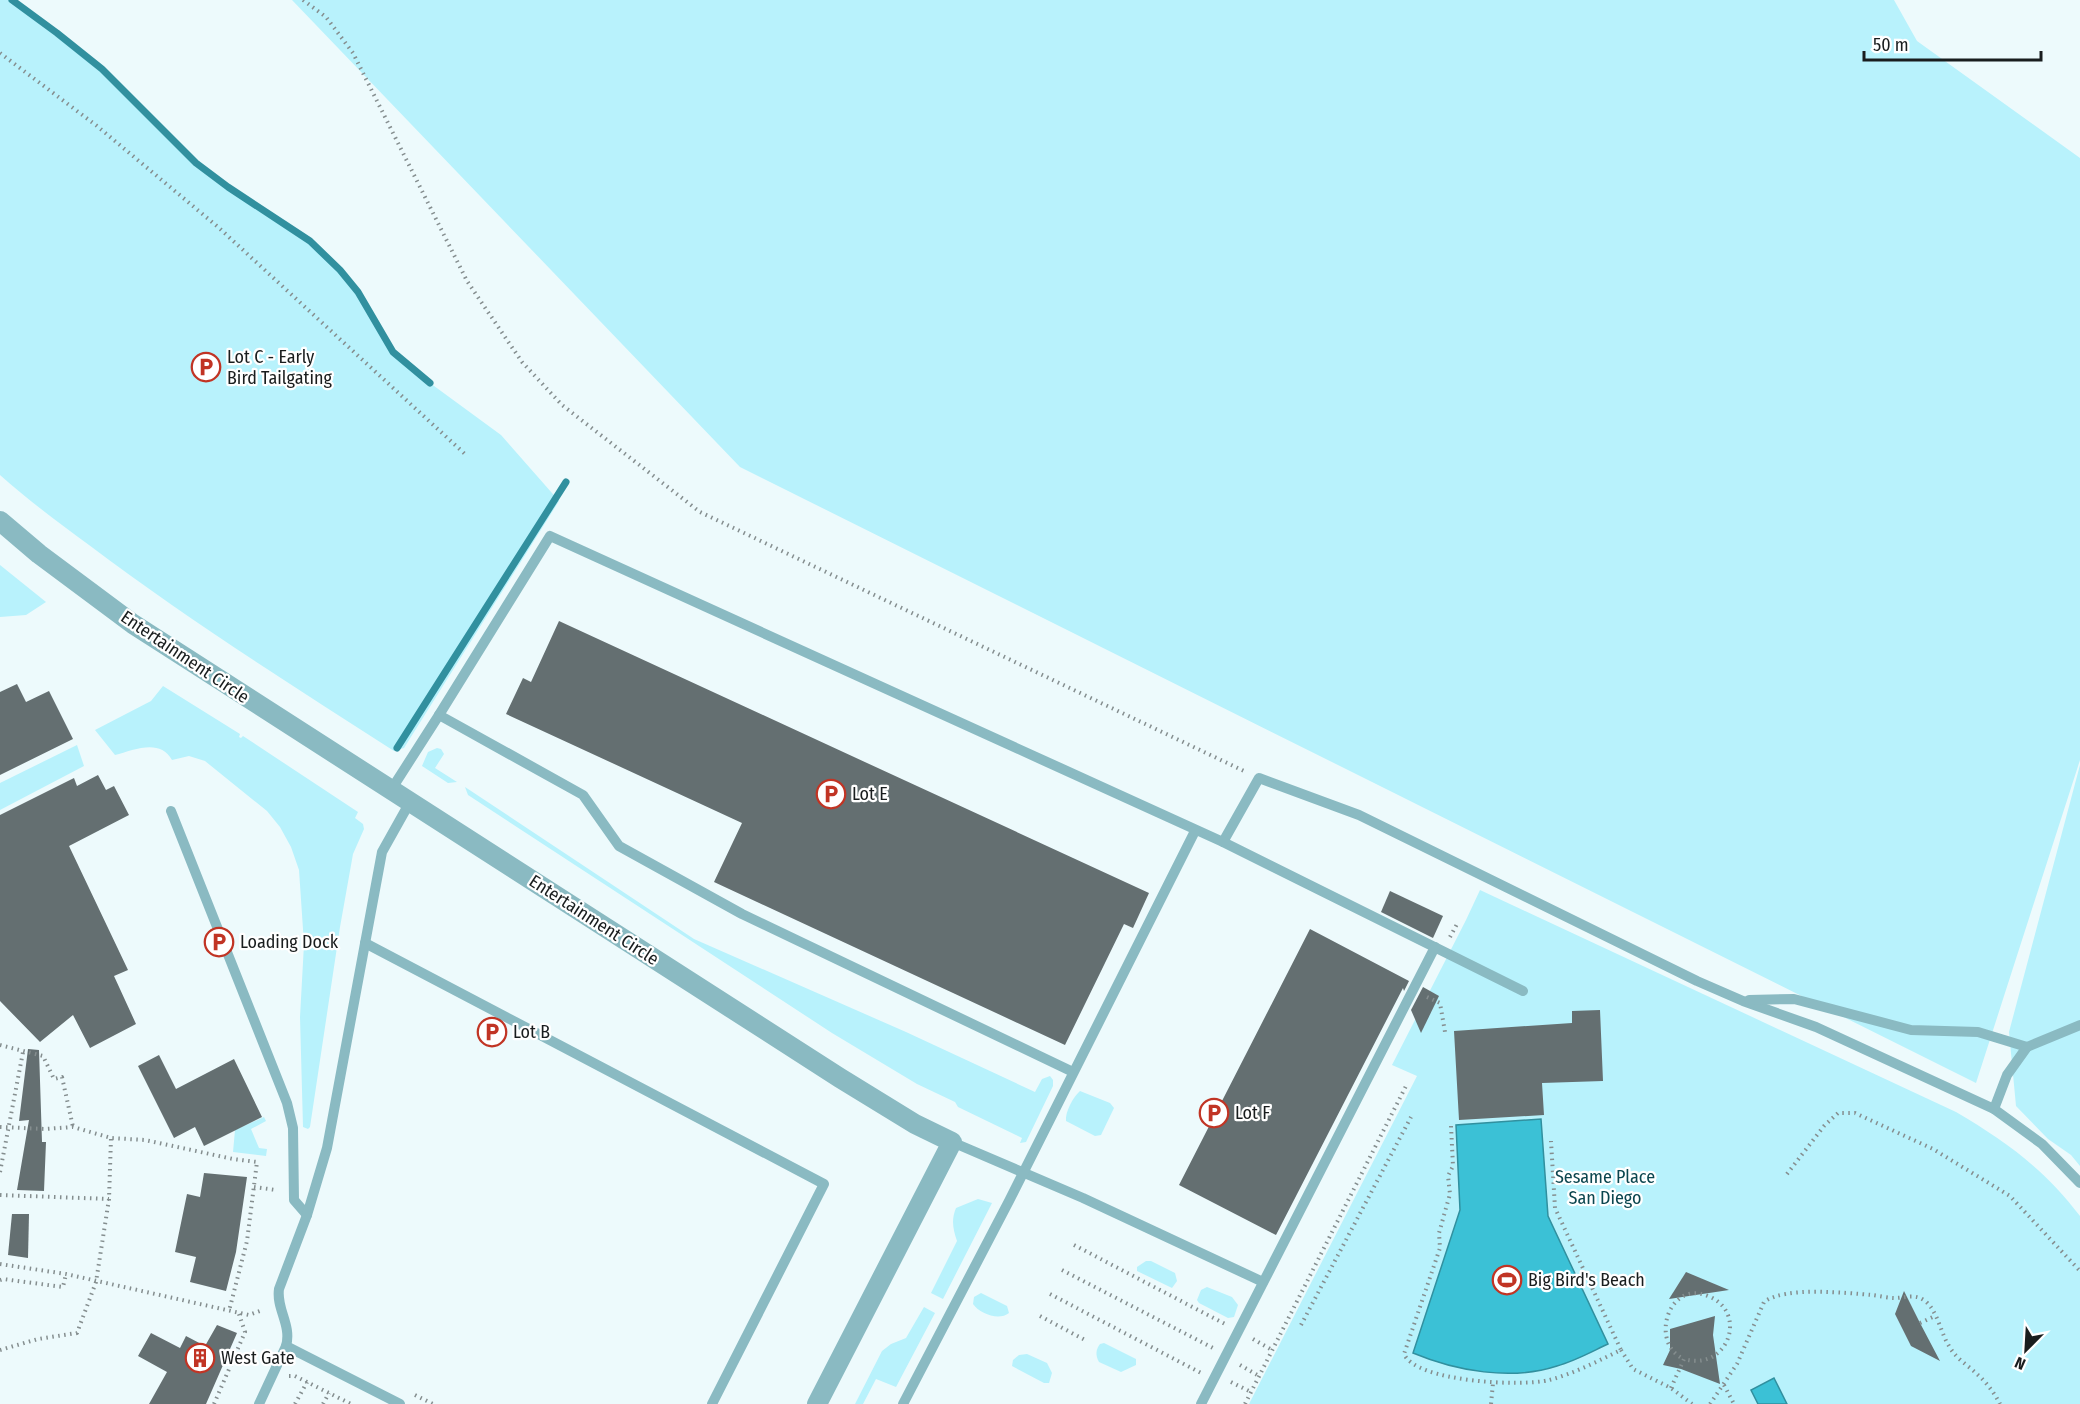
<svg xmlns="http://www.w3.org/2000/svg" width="2080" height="1404" viewBox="0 0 2080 1404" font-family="'Fira Sans Condensed',sans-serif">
  <rect width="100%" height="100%" fill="#edfafc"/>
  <g fill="#b8f2fc">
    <path d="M 0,0 L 12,0 L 57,33 L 102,69 L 196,163 L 228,187 L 310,241 L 340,270 L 358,292 L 393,352 L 430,383 L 501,435 L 559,501 L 404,748 L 394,751 C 291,685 187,619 89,545 C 59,523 28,500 0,475 Z"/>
    <polygon points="292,0 1894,0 1917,41 2080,158 2080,760 1976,1083 740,467"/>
    <polygon points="0,565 46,602 26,615 0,617"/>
    <path d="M 163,686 L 240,734 L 239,737 L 241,738 L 243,736 L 358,812 L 355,818 L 363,824 L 364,829 L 353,854 L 340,927 L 310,1127 L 308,1129 L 303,1127 L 300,1017 L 304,944 L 299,870 L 291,847 L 280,827 L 267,811 L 205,761 L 189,756 L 172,760 C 160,738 134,750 115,755 L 95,730 L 151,701 Z"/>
    <polygon points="77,745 84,766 0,810 0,783"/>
    <polygon points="437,748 441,749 444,754 435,768 457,782 448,783 422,766 428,752"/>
    <polygon points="2080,765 2080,1166 2071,1155 2048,1139 2016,1106 2009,1032"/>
    <polygon points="465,787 694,939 906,1032 1035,1092 1042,1079 1050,1076 1053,1080 1053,1086 1026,1142 1020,1143 1022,1138 958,1107 955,1102 917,1084 832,1033 468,795"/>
    <path d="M 1480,890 L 1956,1112 C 2007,1142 2044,1169 2080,1216 L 2080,1404 L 1249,1404 L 1417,1076 L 1392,1065 L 1466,920 Z"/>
    <path d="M 1080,1091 L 1110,1103 L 1114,1108 L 1101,1135 L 1095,1136 L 1066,1121 C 1065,1112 1073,1097 1080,1091 Z"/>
    <polygon points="264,1117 266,1121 251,1129 259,1148 267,1149 266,1156 233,1152 235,1130"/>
    <path d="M 978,1199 L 992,1203 L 943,1299 L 931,1293 L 957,1241 C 953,1229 951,1220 956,1208 Z"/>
    <polygon points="1146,1261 1151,1261 1175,1273 1177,1281 1172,1288 1137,1271 1137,1267"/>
    <polygon points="1207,1287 1232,1297 1238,1305 1234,1317 1228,1318 1199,1303 1197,1300 1201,1290"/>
    <path d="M 981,1293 L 1007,1306 L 1009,1313 C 999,1321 980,1314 973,1304 L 974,1297 Z"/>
    <polygon points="924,1307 935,1313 896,1387 876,1379 863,1404 855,1404 882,1351 891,1344 906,1338"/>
    <path d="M 1104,1343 L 1136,1359 L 1136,1365 L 1121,1372 L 1099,1362 C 1095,1355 1096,1349 1100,1344 Z"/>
    <polygon points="1027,1354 1047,1363 1052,1373 1049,1383 1044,1383 1012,1366 1013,1360 1019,1355"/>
  </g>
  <g fill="#3bc1d6" stroke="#31909f" stroke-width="1.5">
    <path d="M 1541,1119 L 1548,1216 L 1608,1344 C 1591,1352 1575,1361 1557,1366 C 1511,1381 1456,1371 1413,1353 L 1460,1210 L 1456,1125 Z"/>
    <polygon points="1774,1378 1787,1404 1758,1404 1751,1390"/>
  </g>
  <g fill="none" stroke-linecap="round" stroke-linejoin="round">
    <g stroke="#31909f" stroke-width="7">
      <polyline points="12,0 57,33 102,69 196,163 228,187 310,241 340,270 358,292 393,352 430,383"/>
      <polyline points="397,748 566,482"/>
    </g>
  </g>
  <g fill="#646f71">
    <polygon points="559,621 1149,893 1133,928 1124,924 1065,1045 714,882 742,823 506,714 523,678 531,682"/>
    <polygon points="17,684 26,702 49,691 73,739 0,775 0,692"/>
    <polygon points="98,775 106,790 114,786 129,815 69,846 128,970 114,976 136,1024 90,1048 73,1015 40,1042 0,1001 0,815 74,778 77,786"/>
    <polygon points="1390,891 1443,916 1433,938 1381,912"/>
    <polygon points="1310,929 1409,981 1404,991 1403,988 1276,1235 1179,1185"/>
    <polygon points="1423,987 1439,996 1421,1033 1411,1010"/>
    <polygon points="1600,1010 1603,1081 1542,1083 1544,1115 1459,1120 1454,1031 1572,1023 1572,1011"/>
    <polygon points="28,1049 39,1050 42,1142 46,1142 44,1191 17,1190 29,1120 19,1121"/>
    <polygon points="159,1055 176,1089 234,1059 262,1117 204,1146 195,1127 174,1138 138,1066"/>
    <polygon points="204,1173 247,1177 236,1252 226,1291 190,1282 196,1257 175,1252 187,1194 200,1197"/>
    <polygon points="12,1214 29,1214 28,1258 8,1255"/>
    <polygon points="1686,1272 1729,1290 1669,1299"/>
    <polygon points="1904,1291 1920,1323 1940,1361 1911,1346 1895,1314"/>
    <polygon points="1715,1316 1713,1335 1720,1384 1681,1369 1663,1365 1670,1350 1670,1329"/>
    <polygon points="217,1325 237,1333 206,1404 149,1404 167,1372 138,1356 151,1333 180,1348 186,1336 205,1346"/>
  </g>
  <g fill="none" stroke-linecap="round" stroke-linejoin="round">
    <g stroke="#858e8f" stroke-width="4" stroke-dasharray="1.5 4.5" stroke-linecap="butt">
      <polyline points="303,0 326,17 353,53 467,281 522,362 562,405 700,512 1244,771"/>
      <polyline points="0,53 97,126 218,227 466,455"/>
      <polyline points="1450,937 1457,924"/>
      <polyline points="1427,997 1440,1003 1445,1032"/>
      <polyline points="0,1045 43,1056 54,1079 62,1077 73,1127"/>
      <path d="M 1451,1126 L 1453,1166 L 1448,1176 L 1450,1194 L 1439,1233 L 1440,1248 L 1404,1354 C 1416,1382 1522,1387 1549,1380 C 1573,1374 1598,1361 1621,1350 L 1555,1208 L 1551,1141"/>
      <polyline points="0,1127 45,1129 73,1127 111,1138 145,1140 233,1159 257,1162 247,1241 229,1311"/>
      <polyline points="0,1172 23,1052"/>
      <polyline points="1787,1174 1824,1126 1838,1113 1855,1113 1933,1149 2010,1196 2080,1271"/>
      <polyline points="254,1187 276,1190"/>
      <polyline points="0,1195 109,1199"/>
      <polyline points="1074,1245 1225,1324"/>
      <polyline points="0,1264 66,1274 249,1315 260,1311"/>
      <polyline points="1062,1270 1213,1348"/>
      <polyline points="0,1280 3,1279 63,1287 66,1274"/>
      <polyline points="1050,1294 1201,1373"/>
      <polyline points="1040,1316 1085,1340"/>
      <polyline points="1920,1323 1935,1316"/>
      <polyline points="1301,1325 1411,1117"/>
      <polyline points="1253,1339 1272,1350"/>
      <polyline points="0,1350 38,1339 77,1333 96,1282 109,1199 111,1138"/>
      <polyline points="1621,1350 1633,1369 1671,1388 1692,1404"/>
      <polyline points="1240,1365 1259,1376"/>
      <polyline points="289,1376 295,1376 351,1404"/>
      <polyline points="1231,1382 1251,1392"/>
      <polyline points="1724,1385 1734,1404"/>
      <path d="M 1671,1388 L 1684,1359 C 1728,1372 1749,1312 1708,1296 C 1668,1279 1649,1344 1684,1359"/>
      <polyline points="415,1395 433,1404"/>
      <polyline points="214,1404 245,1332 239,1314"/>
      <polyline points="295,1404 307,1382"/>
      <polyline points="323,1404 329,1393"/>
      <polyline points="1245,1404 1407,1084"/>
      <polyline points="1491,1404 1493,1383"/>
      <path d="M 1710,1404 L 1737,1364 L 1764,1302 C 1785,1286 1846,1293 1872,1295 C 1880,1296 1888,1298 1895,1298 C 1904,1298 1913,1294 1922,1299 C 1937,1307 1940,1332 1949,1346 C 1956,1359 1968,1365 1978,1375 C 1987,1383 1995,1394 2000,1404"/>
    </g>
    <g stroke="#8abac2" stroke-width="10">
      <polyline points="391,790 439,715"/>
      <polyline points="171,811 287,1103 293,1128 294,1200 307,1215"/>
      <polyline points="1223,842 1259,778 1359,815 1697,981 1743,1001 1816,1027 1994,1109 2042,1144 2080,1183"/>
      <polyline points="365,943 824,1184 712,1404"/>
      <polyline points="1749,1000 1794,999 1911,1030 1978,1032 2027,1047 2080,1025"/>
      <polyline points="1073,1072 742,914 619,846 583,795 439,715 550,536 1223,842 1523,991"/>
      <polyline points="1994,1109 2007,1075 2027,1047"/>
      <polyline points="952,1142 1083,1198 1263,1282"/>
      <path d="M 286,1346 C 292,1325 276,1309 279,1289 L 307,1215 L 327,1148 L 382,852 L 410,802"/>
      <polyline points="259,1404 286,1346 400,1404"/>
      <polyline points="903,1404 1009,1201 1195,831"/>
      <polyline points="1201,1404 1435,947"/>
    </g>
    <polyline stroke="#8abac2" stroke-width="20" points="0,521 39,554 133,624 840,1078 915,1124 952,1142 817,1404"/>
  </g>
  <defs>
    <g id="parking-ring" transform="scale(1.5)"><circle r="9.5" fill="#fff" stroke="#c13424" stroke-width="1.5"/><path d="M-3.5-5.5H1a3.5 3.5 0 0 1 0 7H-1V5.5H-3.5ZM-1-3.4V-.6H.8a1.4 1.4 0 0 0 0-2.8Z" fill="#c13424"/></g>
    <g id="stadium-ring" transform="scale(1.5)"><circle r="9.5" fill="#fff" stroke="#c13424" stroke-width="1.5"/><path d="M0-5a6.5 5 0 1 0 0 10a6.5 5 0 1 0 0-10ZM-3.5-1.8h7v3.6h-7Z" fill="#c13424"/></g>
    <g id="building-ring" transform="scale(1.5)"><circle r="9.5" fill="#fff" stroke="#c13424" stroke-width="1.5"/><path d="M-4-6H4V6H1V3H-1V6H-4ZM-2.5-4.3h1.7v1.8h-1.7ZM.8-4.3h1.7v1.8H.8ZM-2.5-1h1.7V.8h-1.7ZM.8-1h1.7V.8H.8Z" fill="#c13424"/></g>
  </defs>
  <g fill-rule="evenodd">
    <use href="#parking-ring" x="206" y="367"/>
    <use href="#parking-ring" x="831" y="794"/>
    <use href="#parking-ring" x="219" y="942"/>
    <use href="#parking-ring" x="492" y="1032"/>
    <use href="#parking-ring" x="1214" y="1113"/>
    <use href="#stadium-ring" x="1507" y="1280"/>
    <use href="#building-ring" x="200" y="1358"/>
  </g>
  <g text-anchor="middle" stroke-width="4.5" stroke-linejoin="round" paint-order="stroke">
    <g font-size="18" fill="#191d1e" stroke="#fff" text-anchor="start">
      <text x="227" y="363">Lot C - Early<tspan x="227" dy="21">Bird Tailgating</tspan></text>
      <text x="852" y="800">Lot E</text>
      <text x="240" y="948">Loading Dock</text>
      <text x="513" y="1038">Lot B</text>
      <text x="1235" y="1119">Lot F</text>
      <text x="1528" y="1286">Big Bird's Beach</text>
      <text x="221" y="1364">West Gate</text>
    </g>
    <g font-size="18" fill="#191d1e" stroke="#fff">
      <text transform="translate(185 657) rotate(34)" y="6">Entertainment Circle</text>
      <text transform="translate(594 920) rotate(33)" y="6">Entertainment Circle</text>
    </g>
    <g font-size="18" fill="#0b464f" stroke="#fff">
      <text x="1605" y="1183">Sesame Place<tspan x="1605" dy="21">San Diego</tspan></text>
    </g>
  </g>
  <g transform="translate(2026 1350) rotate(204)" stroke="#ffffff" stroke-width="4.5" paint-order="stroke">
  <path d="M0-4.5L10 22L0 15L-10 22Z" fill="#191d1e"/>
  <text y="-9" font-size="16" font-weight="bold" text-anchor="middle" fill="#191d1e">N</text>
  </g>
  <path d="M1864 51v9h177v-9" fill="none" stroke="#191d1e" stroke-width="3"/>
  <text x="1873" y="51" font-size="18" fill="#191d1e" stroke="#ffffff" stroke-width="4.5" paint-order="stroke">50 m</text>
</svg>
